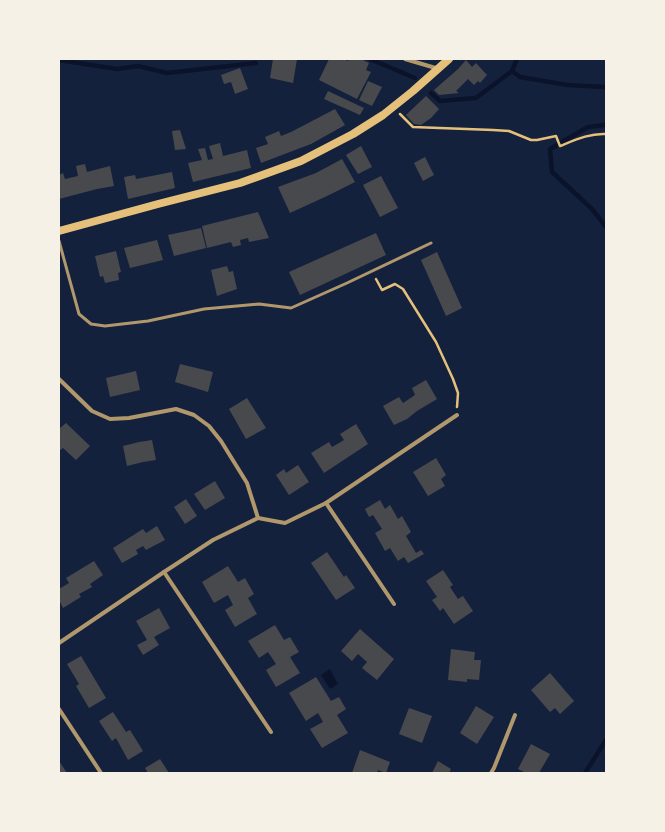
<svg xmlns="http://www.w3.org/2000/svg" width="665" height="832" viewBox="0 0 665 832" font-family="Inter,sans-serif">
  <rect width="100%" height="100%" fill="#14213d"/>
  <polygon fill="#0b132b" points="330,669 338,684 330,689 321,675"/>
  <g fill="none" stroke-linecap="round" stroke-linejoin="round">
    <g stroke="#0b132b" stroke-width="4.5">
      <polyline points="370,59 415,78"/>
      <polyline points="59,60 117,69 138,66 167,73 256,63"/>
      <polyline points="512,71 520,77 567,85 605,87 606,88"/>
      <polyline points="431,93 440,101 476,98 512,71 517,59"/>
      <polyline points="606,124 604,125 588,127 550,149 552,172 592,209 606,227"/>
      <polyline points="585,773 606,740"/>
    </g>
  </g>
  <g fill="#48494c">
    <polygon points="273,59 297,59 293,83 270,78"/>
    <polygon points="329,59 344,59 348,61 349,59 361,59 369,63 366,70 371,72 357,99 319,80"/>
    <polygon points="466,60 472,67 476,63 487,75 480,83 478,81 474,85 468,79 456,91 459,93 439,95 434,90 458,69"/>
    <polygon points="240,68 248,89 235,94 231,82 224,84 221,75"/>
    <polygon points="368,81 382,87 372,106 359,100"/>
    <polygon points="328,91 364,108 360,115 324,99"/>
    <polygon points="426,96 439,109 431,118 421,125 414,124 406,115"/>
    <polygon points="335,109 345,125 311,144 261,163 256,148 268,144 265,137 279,131 281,136 291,132"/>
    <polygon points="180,130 186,149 175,150 172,131"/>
    <polygon points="220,143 223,156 247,150 251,168 193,182 188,163 202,160 198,149 205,148 208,160 213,159 209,146"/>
    <polygon points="361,146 372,167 358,174 346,155"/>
    <polygon points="425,157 434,175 423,181 414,163"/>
    <polygon points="342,159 355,182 327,196 290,213 278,187 316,173"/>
    <polygon points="85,164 87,172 110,166 114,186 97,189 59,199 59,175 63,173 65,179 78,176 76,166"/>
    <polygon points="172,172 175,188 128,199 124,177 135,175 136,179"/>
    <polygon points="381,176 398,208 380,217 363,185"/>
    <polygon points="258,212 269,238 249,242 248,238 240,240 241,245 233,247 231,242 207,248 202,226"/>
    <polygon points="201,228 206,248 174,256 168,235"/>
    <polygon points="376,233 386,255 300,295 289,272"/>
    <polygon points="157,240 163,260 130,268 124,248"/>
    <polygon points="116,251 121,272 118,273 119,280 105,283 103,276 100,277 95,256"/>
    <polygon points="437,252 462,308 446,316 421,260"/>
    <polygon points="227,266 229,272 233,271 237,289 217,296 211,270"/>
    <polygon points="180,364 213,372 208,392 175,382"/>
    <polygon points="136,371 140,390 110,397 106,378"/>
    <polygon points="426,380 437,399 417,411 407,419 394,425 383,406 399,397 403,403 415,395 412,388"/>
    <polygon points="247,398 266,428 246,439 229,409"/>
    <polygon points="66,423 90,446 76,460 63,448 59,451 59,429"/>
    <polygon points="356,424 368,444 324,473 311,453 329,442 332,447 339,443 344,440 340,434"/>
    <polygon points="152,440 156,460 143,462 127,466 123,446 139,442"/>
    <polygon points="436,458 446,475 441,479 445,486 428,496 413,472"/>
    <polygon points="298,465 309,482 289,495 276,475 284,469 286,473"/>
    <polygon points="215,481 225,498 205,510 194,494"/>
    <polygon points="186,499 197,516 185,524 174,507"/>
    <polygon points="380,500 385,509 390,505 398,519 402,516 411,532 406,536 416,553 421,550 424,554 408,563 404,557 398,561 390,548 385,551 375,533 382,529 373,515 369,517 365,509"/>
    <polygon points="157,526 165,540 146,550 143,546 136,550 138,554 122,563 113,548 143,529 146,533"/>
    <polygon points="327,552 344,577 346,575 355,588 336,600 311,563"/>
    <polygon points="94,561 103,575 90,584 92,587 79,594 81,597 63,608 59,600 59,589 69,583 66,578"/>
    <polygon points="228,566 238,582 245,578 254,594 248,598 257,614 235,627 225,610 233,605 228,595 214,603 202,582"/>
    <polygon points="443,570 453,585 450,587 458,599 463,596 473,611 454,624 443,608 440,611 432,600 437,597 426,581"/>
    <polygon points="159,608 170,628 154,637 159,645 143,655 137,645 147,640 136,621"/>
    <polygon points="275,625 284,640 290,637 299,652 290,657 300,673 276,687 266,670 276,664 268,652 259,658 248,641"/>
    <polygon points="360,629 394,659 377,680 362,668 367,662 358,654 352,661 341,651"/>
    <polygon points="451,649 475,652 474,660 481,660 479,680 467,679 467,682 448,680"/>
    <polygon points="81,656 106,698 89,708 76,686 79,684 67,664"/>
    <polygon points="550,673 574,701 560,714 555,708 550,712 531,690"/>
    <polygon points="316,677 331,701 339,697 346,709 337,715 348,733 322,748 310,729 323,722 318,713 306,721 289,693"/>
    <polygon points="476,706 494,717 477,744 460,733"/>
    <polygon points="409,708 432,716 422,743 399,734"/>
    <polygon points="113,712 126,732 130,730 143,751 128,760 116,738 112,741 99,721"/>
    <polygon points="531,744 550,754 539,773 526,773 518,769"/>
    <polygon points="360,750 390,762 386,773 378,770 377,773 352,773"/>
    <polygon points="160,759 169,773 148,773 145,768"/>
    <polygon points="59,761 67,773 59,773"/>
    <polygon points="438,761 451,769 449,773 432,773"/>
  </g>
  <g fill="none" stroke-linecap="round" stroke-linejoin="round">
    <g stroke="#e5c07b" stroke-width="2.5">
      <path d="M 400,114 L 413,127 L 493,130 L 509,131 L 531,140 L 537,140 L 556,136 L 560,146 C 575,140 590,133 606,134"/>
      <polyline points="376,279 382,290 395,284 403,289 436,342 453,379 458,393 457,407"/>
    </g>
    <polyline stroke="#b1986c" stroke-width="3" points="59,241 79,314 91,324 105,326 148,321 204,309 259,304 291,308 347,283 431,243"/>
    <g stroke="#b1986c" stroke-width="4">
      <polyline points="405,59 439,69"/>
      <polyline points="59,379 92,411 110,419 129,418 176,409 194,415 209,426 221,441 247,483 258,518 213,540 164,572 59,643"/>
      <polyline points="326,503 394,604"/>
      <polyline points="258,518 285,523 326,503 457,415"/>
      <polyline points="164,572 271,732"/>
      <polyline points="59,709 101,773"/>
      <polyline points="491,773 494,768 515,715"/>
    </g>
    <polyline stroke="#e5c07b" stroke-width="8" points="59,231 158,204 240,183 301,161 353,134 383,115 413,91 449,59"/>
  </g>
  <rect width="665" height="832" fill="none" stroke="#f6f1e7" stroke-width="120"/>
</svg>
